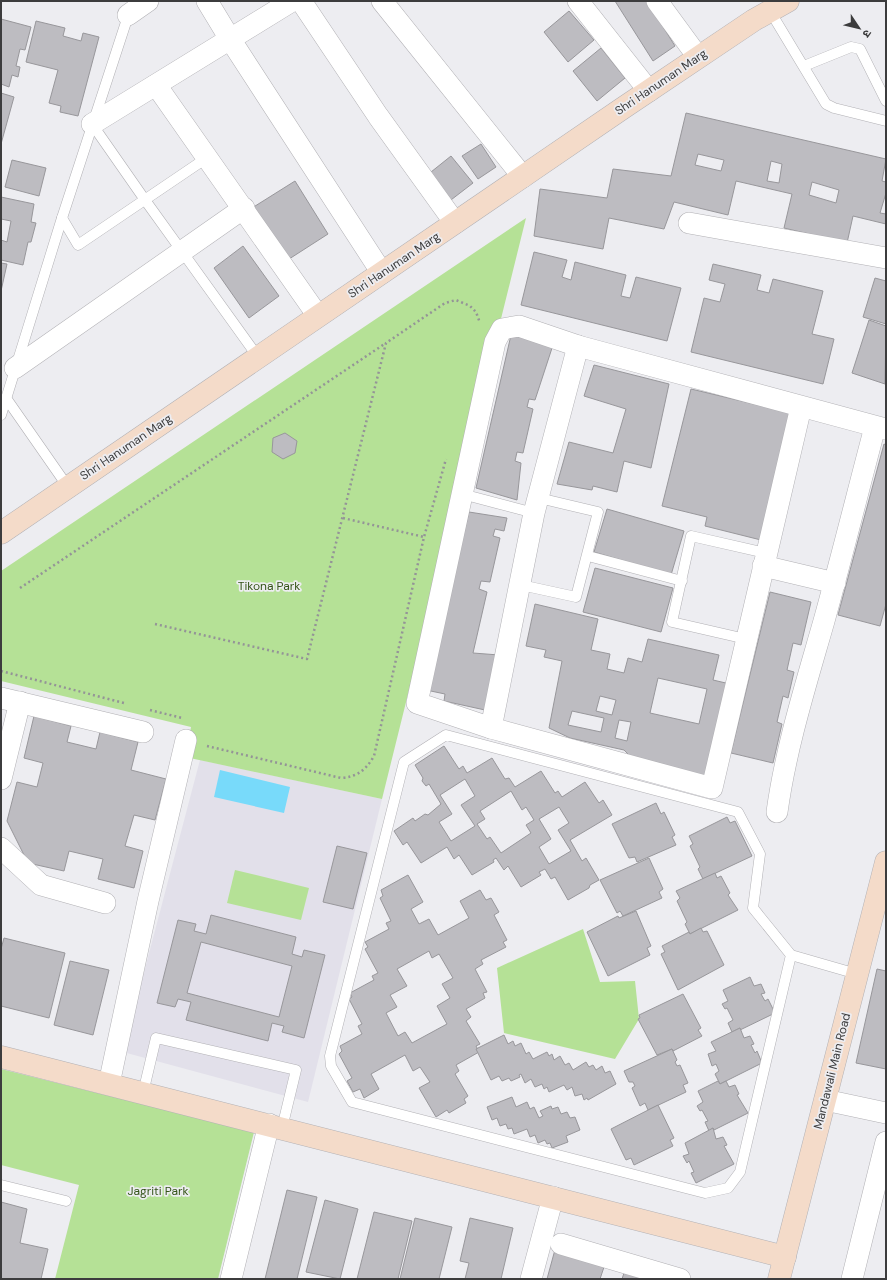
<svg xmlns="http://www.w3.org/2000/svg" width="887" height="1280" viewBox="0 0 887 1280" font-family="'DM Sans','Noto Sans Devanagari',sans-serif">
  <rect width="100%" height="100%" fill="#ededf1"/>
  <polygon fill="#e2e0ea" points="200,760 382,799 308,1102 123,1052"/>
  <g fill="#b5e196">
    <polygon points="526,218 382,799 185,757 191,727 1,681 1,571"/>
    <polygon points="235,870 309,888 301,920 227,903"/>
    <polygon points="583,929 600,982 635,981 639,1019 615,1059 504,1033 497,968"/>
    <polygon points="1,1069 254,1132 218,1279 55,1279 79,1185 1,1165"/>
  </g>
  <polygon fill="#78dafa" points="220,770 290,787 284,813 214,797"/>
  <g fill="#bdbcc1" stroke="#98979b" fill-rule="evenodd">
    <polygon points="615,1 647,1 675,46 653,61"/>
    <polygon points="569,11 594,40 568,62 544,32"/>
    <polygon points="1,19 31,27 25,50 20,49 16,66 20,67 18,77 12,75 9,87 1,84"/>
    <polygon points="36,21 65,28 63,36 81,41 83,33 99,37 78,116 60,112 61,106 49,103 58,70 26,62"/>
    <polygon points="601,48 625,78 597,101 573,71"/>
    <polygon points="1,93 14,97 1,144"/>
    <path d="M 686,113 L 886,159 L 882,181 L 886,182 L 886,193 L 880,213 L 886,214 L 886,224 L 853,216 L 847,243 L 784,228 L 792,194 L 736,181 L 728,215 L 674,202 L 664,229 L 609,218 L 603,249 L 534,236 L 540,189 L 607,198 L 613,169 L 671,176 ZM 698,154 L 724,160 L 721,171 L 695,165 ZM 771,161 L 782,164 L 779,183 L 767,181 ZM 812,182 L 839,190 L 836,203 L 809,195 Z"/>
    <polygon points="481,144 496,167 478,179 462,156"/>
    <polygon points="451,156 473,183 447,203 426,176"/>
    <polygon points="12,160 46,168 39,196 5,187"/>
    <polygon points="295,181 328,234 286,261 252,208"/>
    <polygon points="1,197 34,204 31,222 36,223 31,242 28,242 23,265 1,260 1,240 7,242 11,221 1,219"/>
    <polygon points="243,246 279,296 249,318 214,268"/>
    <polygon points="534,252 567,260 562,277 571,280 575,262 626,275 621,296 630,298 636,277 681,288 667,341 521,305"/>
    <polygon points="1,263 7,264 1,291"/>
    <polygon points="713,264 761,275 757,290 769,293 773,279 823,291 812,334 834,339 823,384 691,352 704,298 720,302 725,284 709,280"/>
    <polygon points="875,278 886,281 886,324 863,317"/>
    <polygon points="869,320 886,326 885,384 852,373"/>
    <polygon points="511,335 553,345 535,400 529,399 527,407 533,409 523,453 517,452 515,461 521,463 517,500 476,488"/>
    <polygon points="594,365 669,384 651,468 624,461 617,492 593,486 592,490 557,484 569,442 613,453 626,409 584,396"/>
    <polygon points="691,389 792,413 761,540 705,526 707,517 662,506"/>
    <polygon points="285,433 297,441 295,453 283,459 272,452 273,438"/>
    <polygon points="884,444 886,445 886,604 880,626 838,615"/>
    <polygon points="607,509 684,531 671,575 594,552"/>
    <polygon points="469,512 507,518 504,531 495,529 493,536 500,538 490,582 481,581 479,589 487,592 473,653 499,655 485,710 444,701 445,694 426,690"/>
    <polygon points="595,568 673,588 661,632 583,612"/>
    <polygon points="770,592 811,602 801,645 793,643 787,670 794,672 788,698 783,696 777,722 782,724 773,763 731,753"/>
    <path d="M 535,604 L 598,619 L 591,650 L 610,654 L 607,669 L 624,673 L 628,658 L 642,662 L 648,639 L 719,655 L 713,680 L 730,684 L 707,783 L 634,760 L 624,750 L 570,738 L 549,728 L 562,661 L 544,657 L 546,650 L 526,646 ZM 658,678 L 707,689 L 699,724 L 650,713 ZM 600,696 L 616,700 L 612,715 L 596,711 ZM 572,711 L 604,718 L 601,732 L 568,725 ZM 619,720 L 631,722 L 627,741 L 615,738 Z"/>
    <polygon points="34,716 71,726 67,742 96,749 100,732 138,742 131,770 166,779 155,820 134,815 125,846 143,851 134,888 98,879 103,859 69,851 64,871 28,863 7,821 17,782 37,787 43,763 24,758"/>
    <path d="M 444,746 L 459,769 L 463,766 L 467,773 L 492,758 L 505,779 L 509,778 L 515,787 L 541,771 L 555,793 L 558,791 L 562,797 L 585,782 L 599,803 L 603,800 L 612,815 L 570,840 L 582,861 L 586,858 L 599,880 L 590,885 L 589,888 L 568,900 L 555,877 L 551,879 L 545,869 L 539,872 L 541,875 L 521,887 L 508,866 L 504,870 L 496,858 L 493,860 L 494,862 L 472,875 L 459,855 L 454,859 L 447,847 L 421,863 L 407,842 L 403,845 L 394,831 L 413,818 L 415,821 L 425,814 L 428,815 L 441,804 L 429,784 L 426,786 L 422,781 L 423,778 L 415,765 ZM 465,779 L 475,796 L 461,805 L 475,826 L 451,841 L 439,822 L 452,814 L 440,795 ZM 511,791 L 522,810 L 526,807 L 534,820 L 526,825 L 531,833 L 501,853 L 490,837 L 487,839 L 477,824 L 485,819 L 480,811 ZM 559,807 L 569,823 L 558,830 L 571,851 L 549,864 L 539,847 L 551,839 L 539,819 Z"/>
    <polygon points="656,803 661,814 664,812 675,835 672,837 676,845 637,862 635,857 629,858 612,824"/>
    <polygon points="727,817 730,823 735,821 752,856 703,879 698,869 700,867 690,846 693,844 689,836"/>
    <polygon points="337,846 367,853 353,909 323,902"/>
    <polygon points="649,858 663,889 659,892 662,898 623,916 620,911 617,913 600,880"/>
    <polygon points="715,873 717,878 721,876 730,893 728,895 738,910 690,934 685,924 687,922 677,901 680,898 676,891"/>
    <path d="M 408,875 L 423,902 L 411,909 L 419,924 L 429,919 L 438,935 L 469,918 L 460,901 L 480,890 L 486,900 L 491,898 L 499,912 L 494,915 L 507,940 L 503,942 L 506,947 L 481,960 L 483,964 L 475,969 L 487,992 L 483,993 L 485,998 L 466,1009 L 471,1017 L 466,1021 L 480,1044 L 476,1046 L 479,1052 L 456,1065 L 459,1071 L 455,1074 L 468,1096 L 464,1099 L 466,1103 L 449,1113 L 447,1110 L 436,1117 L 419,1088 L 430,1082 L 420,1067 L 413,1071 L 405,1055 L 371,1074 L 379,1089 L 364,1098 L 360,1089 L 353,1092 L 347,1081 L 352,1078 L 339,1054 L 342,1051 L 340,1046 L 362,1034 L 358,1026 L 362,1024 L 349,999 L 352,997 L 350,993 L 374,980 L 372,976 L 378,973 L 365,949 L 368,947 L 365,942 L 389,929 L 386,923 L 391,921 L 380,898 L 383,896 L 381,890 ZM 429,951 L 432,958 L 439,954 L 453,978 L 442,984 L 450,998 L 437,1006 L 447,1024 L 412,1043 L 405,1032 L 398,1036 L 386,1013 L 397,1007 L 390,995 L 407,986 L 397,969 Z"/>
    <polygon points="636,911 651,946 647,948 650,955 608,976 587,932 618,916 619,918"/>
    <path d="M 211,915 L 296,937 L 292,954 L 302,957 L 304,950 L 325,955 L 304,1038 L 282,1032 L 284,1026 L 272,1023 L 268,1041 L 186,1020 L 191,1002 L 178,999 L 175,1007 L 157,1003 L 178,920 L 196,924 L 194,931 L 206,934 ZM 201,942 L 292,966 L 279,1017 L 187,993 Z"/>
    <polygon points="701,928 703,932 707,931 724,965 678,990 661,954 665,952 662,946 689,932 690,934"/>
    <polygon points="4,938 65,953 49,1018 1,1006 1,949"/>
    <polygon points="70,961 109,970 93,1035 54,1025"/>
    <polygon points="877,969 886,971 886,1069 856,1063"/>
    <polygon points="750,977 754,986 761,984 765,993 761,994 765,1001 768,999 775,1013 740,1030 740,1028 732,1032 728,1023 733,1020 727,1008 725,1009 722,1004 728,1001 723,990"/>
    <polygon points="683,994 701,1028 698,1030 702,1036 673,1051 672,1049 657,1055 638,1019 640,1018 639,1015"/>
    <polygon points="740,1028 744,1038 750,1036 754,1044 751,1045 755,1053 757,1051 762,1063 720,1084 715,1074 719,1071 716,1064 712,1066 708,1054 716,1051 711,1042"/>
    <polygon points="504,1035 508,1044 513,1041 515,1046 521,1043 526,1054 529,1052 533,1059 547,1052 549,1056 552,1054 554,1060 560,1056 565,1065 569,1063 573,1070 586,1062 589,1067 593,1065 596,1070 602,1066 605,1073 610,1071 616,1084 588,1100 587,1098 584,1100 582,1094 575,1096 572,1087 567,1090 564,1085 549,1092 547,1087 544,1089 542,1084 535,1087 531,1079 525,1083 521,1074 519,1075 520,1077 511,1081 509,1078 502,1081 499,1076 491,1080 476,1049"/>
    <polygon points="672,1049 677,1060 675,1062 677,1066 680,1065 688,1083 683,1085 686,1092 648,1110 645,1103 640,1106 632,1088 635,1086 633,1082 629,1082 624,1071"/>
    <polygon points="718,1081 720,1084 726,1081 729,1087 735,1085 739,1094 737,1095 748,1113 714,1130 713,1128 709,1131 705,1122 708,1121 702,1110 700,1111 697,1106 703,1102 698,1091"/>
    <polygon points="512,1097 516,1107 527,1102 530,1109 534,1107 539,1118 543,1116 540,1111 551,1106 552,1109 558,1107 561,1114 567,1112 570,1118 575,1117 580,1130 566,1136 568,1142 552,1148 550,1143 547,1144 545,1140 538,1143 535,1135 530,1137 527,1129 514,1134 512,1128 508,1129 506,1124 500,1126 497,1118 492,1120 487,1107"/>
    <polygon points="658,1105 674,1138 670,1140 673,1146 634,1165 631,1158 626,1160 611,1129"/>
    <polygon points="713,1128 716,1139 723,1137 727,1145 724,1146 734,1164 696,1183 691,1173 694,1172 689,1161 687,1163 683,1156 689,1154 685,1143"/>
    <polygon points="287,1190 317,1197 297,1279 265,1279"/>
    <polygon points="325,1200 358,1209 340,1279 306,1272"/>
    <polygon points="1,1202 27,1209 20,1243 48,1249 41,1279 1,1279"/>
    <polygon points="374,1212 412,1221 398,1279 357,1279"/>
    <polygon points="415,1218 452,1227 439,1279 400,1279"/>
    <polygon points="470,1218 513,1228 501,1279 465,1279 469,1263 460,1261"/>
    <polygon points="556,1246 606,1261 600,1279 547,1279"/>
    <polygon points="626,1267 667,1279 622,1279"/>
  </g>
  <g fill="none" stroke-linecap="round" stroke-linejoin="round">
    <g stroke="#b2b1b5" stroke-width="11">
      <g id="lane">
        <polyline points="770,11 826,104 834,108 886,121"/>
        <polyline points="804,66 851,47 860,49 886,101"/>
        <polyline points="92,124 145,200 258,357"/>
        <polyline points="62,218 78,245 208,157"/>
        <polyline points="6,398 68,487"/>
        <polyline points="1,415 62,218 129,13"/>
        <polyline points="462,494 534,513"/>
        <polyline points="588,556 682,581"/>
        <polyline points="521,585 576,597 598,512 539,498"/>
        <polyline points="746,639 672,622 691,536 766,553"/>
        <polyline points="791,955 740,1172 728,1188 705,1193 352,1102 331,1066 330,1056 404,762 446,735 738,812 760,854 753,908 791,955 857,974"/>
        <polyline points="143,1093 156,1038 296,1070 282,1128"/>
        <polyline points="1,1185 66,1201"/>
      </g>
    </g>
    <g stroke="#b2b1b5" stroke-width="22">
      <g id="street">
        <polyline points="207,1 230,39 382,273"/>
        <polyline points="301,1 378,116 455,223"/>
        <polyline points="382,1 523,177"/>
        <polyline points="578,1 649,91"/>
        <polyline points="657,1 698,57"/>
        <polyline points="128,15 148,1"/>
        <polyline points="156,85 318,316"/>
        <polyline points="92,124 292,1"/>
        <polyline points="689,223 886,258"/>
        <polyline points="15,368 244,208"/>
        <polyline points="801,407 712,788 491,728 417,703 495,342 502,329 519,326 578,346 886,429"/>
        <polyline points="763,566 835,583"/>
        <polyline points="1,698 143,732"/>
        <polyline points="491,728 534,513 578,346"/>
        <polyline points="1,779 20,702"/>
        <path d="M 777,812 C 786,747 806,684 824,621 C 842,556 858,491 875,427"/>
        <polyline points="1,848 41,885 105,903"/>
        <polyline points="109,1084 148,901 186,740"/>
        <polyline points="825,1100 886,1113"/>
        <polyline points="561,1244 680,1279"/>
        <polyline points="231,1279 269,1124"/>
        <polyline points="531,1279 553,1197"/>
        <polyline points="852,1279 886,1142"/>
      </g>
    </g>
    <g stroke="#b2b1b5" stroke-width="23">
      <g id="secondary">
        <polyline points="1,533 623,108 754,20 788,1"/>
        <polyline points="1,1057 785,1257"/>
        <polyline points="779,1279 886,862"/>
      </g>
    </g>
    <g stroke="#949497" stroke-width="2.5" stroke-dasharray="2 3" stroke-linecap="butt">
      <polyline points="343,518 424,537"/>
      <polyline points="20,588 386,343"/>
      <polyline points="155,624 307,659 386,343 445,303 456,300 470,306 476,312 480,323"/>
      <polyline points="1,671 124,703"/>
      <polyline points="150,710 182,718"/>
      <path d="M 207,746 L 341,778 C 357,777 366,770 374,756 L 424,537 L 446,459"/>
    </g>
    <use href="#lane" stroke="#fff" stroke-width="10"/>
    <use href="#street" stroke="#fff" stroke-width="21"/>
    <use href="#secondary" stroke="#f4dbc9" stroke-width="22"/>
  </g>
  <g text-anchor="middle" stroke-width="3.5" stroke-linejoin="round" paint-order="stroke">
    <g font-size="12" fill="#3c3c3d" stroke="#ededf1">
      <text transform="translate(661 82) rotate(-34)" y="4">Shri Hanuman Marg</text>
      <text transform="translate(394 265) rotate(-34)" y="4">Shri Hanuman Marg</text>
      <text transform="translate(126 447) rotate(-34)" y="4">Shri Hanuman Marg</text>
      <text transform="translate(832 1071) rotate(-76)" y="4">Mandawali Main Road</text>
    </g>
    <g font-size="12" fill="#345418" stroke="#ededf1">
      <text x="269" y="590">Tikona Park</text>
      <text x="158" y="1195">Jagriti Park</text>
    </g>
  </g>
  <rect width="887" height="1280" fill="none" stroke="#3c3c3d" stroke-width="4"/>
  <g transform="translate(859 28) rotate(125)" stroke="#ededf1" stroke-width="3" paint-order="stroke">
  <path d="M0-3L7 15L0 10L-7 15Z" fill="#3c3c3d"/>
  <text y="-6" font-size="11" font-weight="bold" text-anchor="middle" fill="#3c3c3d">उ</text>
  </g>
</svg>
